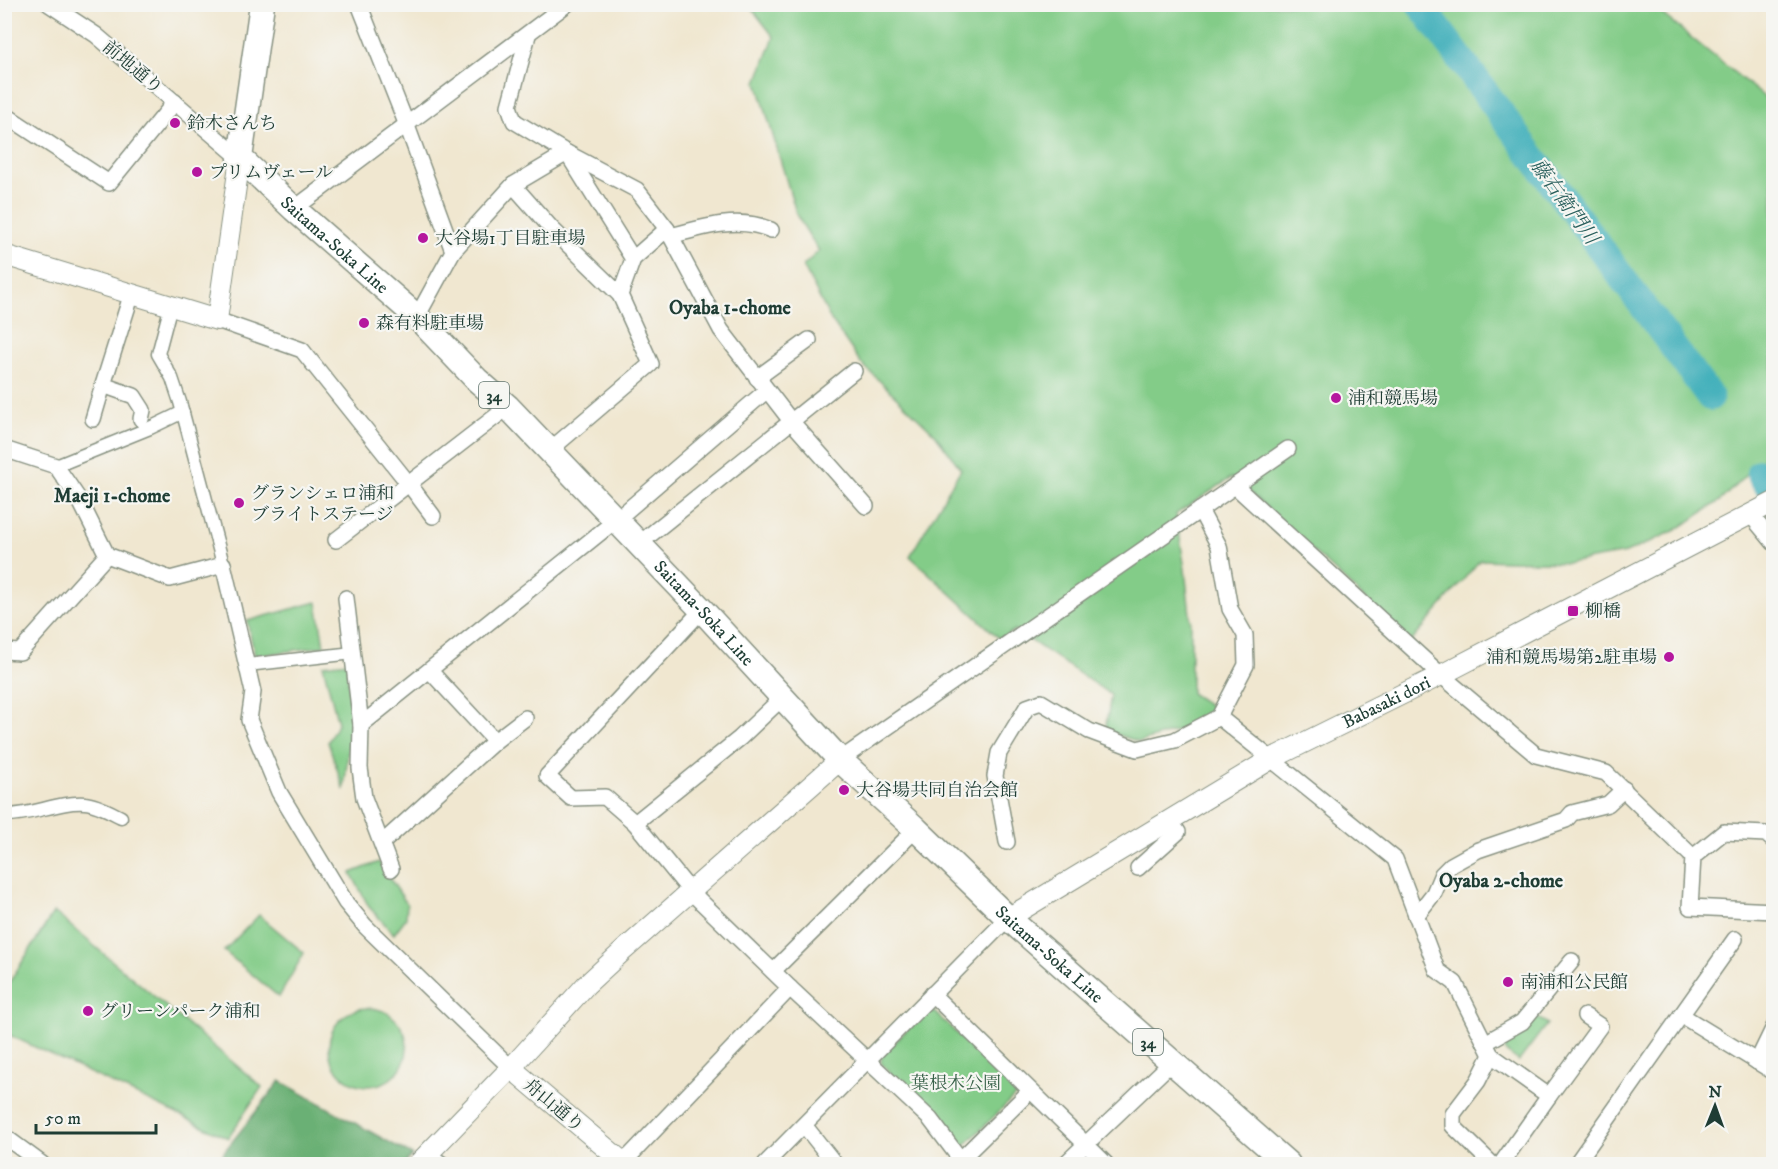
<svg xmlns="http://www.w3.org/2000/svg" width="1778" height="1169" viewBox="0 0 1778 1169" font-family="'IM FELL DW Pica','Noto Serif JP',serif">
  <rect width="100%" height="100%" fill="#f6f6f2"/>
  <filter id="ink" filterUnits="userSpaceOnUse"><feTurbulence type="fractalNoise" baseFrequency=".0167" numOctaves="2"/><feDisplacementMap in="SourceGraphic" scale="12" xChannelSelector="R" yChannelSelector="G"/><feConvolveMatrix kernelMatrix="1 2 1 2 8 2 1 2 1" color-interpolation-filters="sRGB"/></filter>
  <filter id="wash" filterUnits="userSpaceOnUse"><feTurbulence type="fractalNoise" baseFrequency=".008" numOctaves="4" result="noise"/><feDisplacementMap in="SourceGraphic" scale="24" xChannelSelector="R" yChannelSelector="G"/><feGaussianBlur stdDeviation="1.35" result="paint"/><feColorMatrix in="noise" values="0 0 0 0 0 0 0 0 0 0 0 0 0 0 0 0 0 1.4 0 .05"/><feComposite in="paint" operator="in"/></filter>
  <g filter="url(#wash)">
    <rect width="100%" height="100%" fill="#f0e7d0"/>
    <g fill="#83cc88" stroke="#51845e" stroke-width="1.5">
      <polygon points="749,5 1651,5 1773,104 1773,445 1770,451 1720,501 1676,530 1626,553 1569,563 1480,560 1411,642 1240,483 1231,478 1176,514 1185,569 1191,624 1191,693 1217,710 1180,730 1140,742 1105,731 1111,695 1015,630 1000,639 910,556 961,469 935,434 861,363 831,320 803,266 819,251 797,216 757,82 774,37"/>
      <polygon points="317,602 324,646 255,656 247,621"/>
      <polygon points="347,662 351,725 344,790 328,742 338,723 323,665"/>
      <polygon points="379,862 407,904 406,918 394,934 369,907 351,873"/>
      <polygon points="54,912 262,1087 228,1138 5,1033 5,989"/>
      <polygon points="259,915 304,953 279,997 224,951"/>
      <circle cx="368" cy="1047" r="39"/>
      <polygon points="932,1010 1016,1089 1017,1094 963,1147 958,1146 881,1063 882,1055 926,1011"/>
      <polygon points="1534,1015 1547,1024 1519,1061 1505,1051 1506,1041 1524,1027"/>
    </g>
    <polygon fill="#6ab074" stroke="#447654" stroke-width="1.5" points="280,1081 412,1155 404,1164 219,1164 224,1152"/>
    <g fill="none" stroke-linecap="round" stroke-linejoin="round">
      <g stroke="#3eaeb9" stroke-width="28">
        <polyline points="1420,4 1710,397"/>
        <polyline points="1760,473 1774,495"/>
      </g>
    </g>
  </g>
  <g filter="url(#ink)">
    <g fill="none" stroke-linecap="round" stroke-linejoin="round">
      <g stroke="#889282" stroke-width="15">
        <g id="pedestrian">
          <polyline points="171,305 158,354 172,378 180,402 223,564"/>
          <polyline points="56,466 150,428 183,412"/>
          <polyline points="247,665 353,653"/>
          <path d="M 4,815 C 32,816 58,801 85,803 C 97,804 111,812 121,817"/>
        </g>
      </g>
      <g stroke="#889282" stroke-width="18">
        <g id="minor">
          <polyline points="49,4 96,35 240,158"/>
          <polyline points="359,4 406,123 453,251 417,317"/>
          <polyline points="528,35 509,106 514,121 567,153 637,190 667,229"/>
          <polyline points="4,114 109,183 175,102"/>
          <polyline points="513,185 552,229 620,295"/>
          <polyline points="294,209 567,4"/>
          <path d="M 671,236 C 703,227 739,216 771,230"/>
          <polyline points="453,251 513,185 567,153 633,259"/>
          <polyline points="132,293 103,385 134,396 143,410 141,419"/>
          <polyline points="217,320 302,350 409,484 433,516"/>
          <polyline points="757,378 809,340"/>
          <polyline points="93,419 103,385"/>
          <polyline points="4,449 56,466 80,501 107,555 170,579 223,565"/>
          <polyline points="550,450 651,364 620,295 633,259 667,229 721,330 791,421 866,506"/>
          <polyline points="1235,486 1441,675 1536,755 1606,773 1693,857"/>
          <polyline points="1750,514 1774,543"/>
          <polyline points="336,540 508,407"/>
          <polyline points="640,543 854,371"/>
          <polyline points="223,564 253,692 249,720 279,792 346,903 365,926 511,1068"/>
          <polyline points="346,598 361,725 616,520 766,391"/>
          <polyline points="4,651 20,652 107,555"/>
          <polyline points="430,671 495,741"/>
          <polyline points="782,698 740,738 635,823 691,892 790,988 930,1119 964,1164"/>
          <polyline points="1219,717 1395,859 1437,970 1455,983 1491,1055 1549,1096 1501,1164"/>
          <polyline points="361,725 360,768 364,798 391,869"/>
          <polyline points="840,760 1288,449"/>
          <polyline points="635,823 605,797 571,798 547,776 702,610"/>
          <polyline points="1774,841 1766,834 1724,832 1693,857 1690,907 1774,911"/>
          <polyline points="1007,842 995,776 999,753 1027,707 1041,702 1089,731 1137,749 1175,740 1219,717 1246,665 1245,635 1230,609 1219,546 1200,510"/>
          <polyline points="382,843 495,741 525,718"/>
          <polyline points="1138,868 1178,832 1169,821"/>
          <polyline points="1416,916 1434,893 1442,874 1451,865 1478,850 1566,820 1572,813 1608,804 1624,789"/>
          <polyline points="773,971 916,829"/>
          <polyline points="932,994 1106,1164"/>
          <polyline points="1681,1015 1774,1072"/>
          <polyline points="1485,1043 1522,1022 1572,961"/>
          <polyline points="1491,1055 1478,1081 1453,1114 1453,1126 1492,1164"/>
          <polyline points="1757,1062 1774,1027"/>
          <polyline points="1549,1096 1600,1026 1585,1016"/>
          <polyline points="804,1125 835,1164"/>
          <polyline points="4,1136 42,1164"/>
          <polyline points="428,1155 442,1164"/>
          <polyline points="960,1160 1030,1091"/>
          <polyline points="623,1163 790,988"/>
          <polyline points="765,1164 1008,918"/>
          <polyline points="1065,1164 1171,1063"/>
          <polyline points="1576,1164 1735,939"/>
        </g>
      </g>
      <g stroke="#889282" stroke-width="22">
        <g id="tertiary">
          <polyline points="4,255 217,320 240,158"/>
          <path id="s1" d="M 1008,918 L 1271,759 L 1441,675 L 1774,502"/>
          <polyline points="511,1068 625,1164"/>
          <polyline points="418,1164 511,1068 586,985 624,950 840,760"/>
        </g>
      </g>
      <g stroke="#889282" stroke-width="27">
        <g id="primary">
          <path id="s2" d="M 262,4 L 240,158 L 294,209 L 417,317 L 477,380 L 508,407 L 702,610 L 840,760 L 916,829 L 1008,918 L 1288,1164"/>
        </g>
      </g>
      <use href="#pedestrian" stroke="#fff" stroke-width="12"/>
      <use href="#minor" stroke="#fff" stroke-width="15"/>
      <use href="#tertiary" stroke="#fff" stroke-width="20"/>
      <use href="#primary" stroke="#fff" stroke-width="24"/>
    </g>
  </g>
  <g fill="#b5179e" stroke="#f6f6f2" stroke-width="2">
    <circle cx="175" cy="123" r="6"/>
    <circle cx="197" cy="172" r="6"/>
    <circle cx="423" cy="238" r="6"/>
    <circle cx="364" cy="323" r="6"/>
    <circle cx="1336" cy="398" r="6"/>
    <circle cx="239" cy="503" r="6"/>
    <rect x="1567" y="605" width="12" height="12" rx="3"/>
    <circle cx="1669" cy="657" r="6"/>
    <circle cx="844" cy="790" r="6"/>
    <circle cx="1508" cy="982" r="6"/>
    <circle cx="88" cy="1011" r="6"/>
  </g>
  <g text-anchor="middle" stroke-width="4.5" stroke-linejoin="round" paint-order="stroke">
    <g fill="#f6f6f2" stroke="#60746d" stroke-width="1.5">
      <rect x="479" y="382" width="30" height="26" rx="4.5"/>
      <rect x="1133" y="1029" width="30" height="26" rx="4.5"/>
    </g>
    <g font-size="16" font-weight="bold" fill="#1f3d34">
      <text x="494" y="401">34</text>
      <text x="1148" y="1048">34</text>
    </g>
    <g font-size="18" fill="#1f3d34" stroke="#f6f6f2">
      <text transform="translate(133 67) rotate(40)" y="6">前地通り</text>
      <text dy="6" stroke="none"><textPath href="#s2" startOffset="284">Saitama-Soka Line</textPath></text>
      <text dy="6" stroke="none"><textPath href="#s2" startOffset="806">Saitama-Soka Line</textPath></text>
      <text dy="6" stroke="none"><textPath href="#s1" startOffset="436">Babasaki dori</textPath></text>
      <text dy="6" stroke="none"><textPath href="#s2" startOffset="1292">Saitama-Soka Line</textPath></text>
      <text transform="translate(554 1105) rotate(40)" y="6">舟山通り</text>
    </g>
    <g font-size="18" fill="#1f3d34" stroke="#f6f6f2" text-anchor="start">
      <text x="187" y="129">鈴木さんち</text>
      <text x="209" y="178">プリムヴェール</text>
      <text x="435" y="244">大谷場1丁目駐車場</text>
      <text x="376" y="329">森有料駐車場</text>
      <text x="1348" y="404">浦和競馬場</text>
      <text x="251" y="499">グランシェロ浦和<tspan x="251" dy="21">ブライトステージ</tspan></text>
      <text x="1585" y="617">柳橋</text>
      <text x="1657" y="663" text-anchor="end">浦和競馬場第2駐車場</text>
      <text x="856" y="796">大谷場共同自治会館</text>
      <text x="1520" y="988">南浦和公民館</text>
      <text x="100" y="1017">グリーンパーク浦和</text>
    </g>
    <g font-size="18" fill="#386149" stroke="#f6f6f2">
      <text x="956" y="1089">葉根木公園</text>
    </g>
    <g font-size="20" font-style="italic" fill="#285f5c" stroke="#f6f6f2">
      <text transform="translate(1565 201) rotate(54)" y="7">藤右衛門川</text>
    </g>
    <g font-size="20" font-weight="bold" fill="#1f3d34" stroke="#f6f6f2">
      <text x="730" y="314">Oyaba 1-chome</text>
      <text x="112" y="502">Maeji 1-chome</text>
      <text x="1501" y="887">Oyaba 2-chome</text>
    </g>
  </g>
  <rect width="1778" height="1169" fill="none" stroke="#f6f6f2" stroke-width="24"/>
  <g transform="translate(1715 1106) rotate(1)" stroke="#f6f6f2" stroke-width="4.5" paint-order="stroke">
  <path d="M0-4.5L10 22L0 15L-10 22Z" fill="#1f3d34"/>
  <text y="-9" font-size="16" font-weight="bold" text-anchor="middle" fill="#1f3d34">N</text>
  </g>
  <path d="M36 1124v9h120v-9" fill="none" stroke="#1f3d34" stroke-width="3"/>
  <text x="45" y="1124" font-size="18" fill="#1f3d34" stroke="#f6f6f2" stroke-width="4.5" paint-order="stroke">50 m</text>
</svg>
